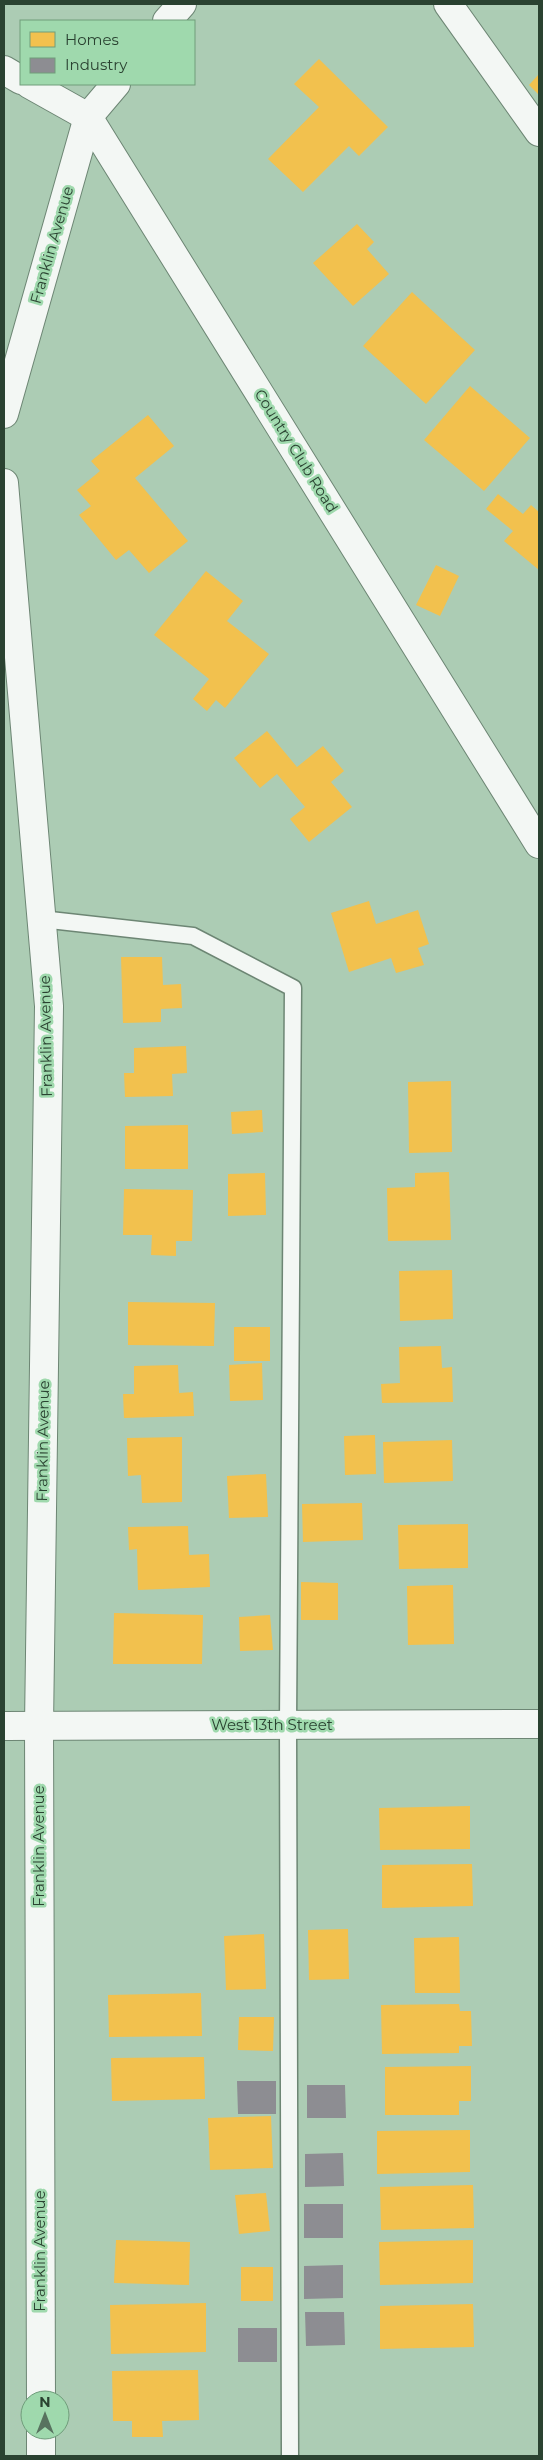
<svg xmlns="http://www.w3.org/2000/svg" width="543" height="2460" viewBox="0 0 543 2460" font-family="Montserrat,sans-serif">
  <rect width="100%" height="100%" fill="#acccb4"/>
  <g fill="#f2c14e">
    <polygon points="319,59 388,127 359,156 349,146 303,192 268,159 319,107 294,84"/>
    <polygon points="539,74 539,95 529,85"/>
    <polygon points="357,224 374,242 367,249 389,274 353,306 313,263"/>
    <polygon points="412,292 475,350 426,404 363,346"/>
    <polygon points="470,386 530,438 484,491 424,440"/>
    <polygon points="148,415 174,446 135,478 188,541 149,573 129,550 116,560 79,515 91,506 77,490 100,471 91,461"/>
    <polygon points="498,494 523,514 531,505 539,512 539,570 504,541 513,531 486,509"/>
    <polygon points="436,565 459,576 440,616 416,605"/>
    <polygon points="206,571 243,601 227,621 269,654 225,708 216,700 207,711 193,699 209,679 154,635"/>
    <polygon points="267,731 297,767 323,746 344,771 331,782 352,807 309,842 290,819 305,807 277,774 260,788 234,758"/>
    <polygon points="369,901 376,924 418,910 429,944 418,948 424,965 396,973 391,958 349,972 331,913"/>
    <polygon points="121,957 162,957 163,985 181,984 182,1008 161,1009 161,1022 123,1023"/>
    <polygon points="186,1046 187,1073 172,1074 173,1096 125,1097 124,1073 134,1073 134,1048"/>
    <polygon points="451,1081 452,1152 409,1153 408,1082"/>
    <polygon points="262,1110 263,1132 232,1134 231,1112"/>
    <polygon points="188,1125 188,1169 125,1169 125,1126"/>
    <polygon points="449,1172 451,1240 388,1241 387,1188 415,1187 415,1173"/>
    <polygon points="265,1173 266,1215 228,1216 228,1174"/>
    <polygon points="124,1189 193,1190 192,1241 176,1241 176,1256 151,1255 152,1235 123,1235"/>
    <polygon points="452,1270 453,1319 400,1321 399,1271"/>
    <polygon points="128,1302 215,1303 214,1346 128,1345"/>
    <rect x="234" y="1327" width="36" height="34"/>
    <polygon points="441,1346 442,1368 452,1367 453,1402 382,1403 381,1384 400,1383 399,1347"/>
    <polygon points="262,1363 263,1400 230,1401 229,1365"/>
    <polygon points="178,1365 179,1393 193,1392 194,1416 124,1418 123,1394 134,1394 134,1366"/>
    <polygon points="375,1435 376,1474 345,1475 344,1436"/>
    <polygon points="182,1437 182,1502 142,1503 141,1475 128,1476 127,1438"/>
    <polygon points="452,1440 453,1481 384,1483 383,1442"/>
    <polygon points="266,1474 268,1517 229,1518 227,1476"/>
    <polygon points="362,1503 363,1540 303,1542 302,1504"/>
    <polygon points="468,1524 468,1568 399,1569 398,1525"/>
    <polygon points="188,1526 189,1555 209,1554 210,1587 138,1590 137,1549 129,1550 128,1527"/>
    <polygon points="301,1582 338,1583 338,1620 301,1620"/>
    <polygon points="453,1585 454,1644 408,1645 407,1586"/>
    <polygon points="114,1613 203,1615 202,1664 113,1664"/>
    <polygon points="270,1615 273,1650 240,1651 239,1617"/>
    <polygon points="470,1806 470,1849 380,1850 379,1808"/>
    <polygon points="472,1864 473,1906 382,1908 382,1865"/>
    <polygon points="348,1929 349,1979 309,1980 308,1930"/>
    <polygon points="264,1934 266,1989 226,1990 224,1936"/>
    <polygon points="459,1937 460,1993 415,1993 414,1938"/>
    <polygon points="201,1993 202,2036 109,2037 108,1995"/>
    <polygon points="459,2004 460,2011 471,2011 472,2046 459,2046 459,2053 382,2054 381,2005"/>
    <polygon points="239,2017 274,2017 273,2051 238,2050"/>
    <polygon points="204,2057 205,2099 112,2101 111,2058"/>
    <polygon points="471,2066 471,2101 459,2101 459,2115 385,2115 385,2067"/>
    <polygon points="271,2116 273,2168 210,2170 208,2118"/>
    <polygon points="470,2130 470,2172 377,2174 377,2131"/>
    <polygon points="473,2185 474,2228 381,2230 380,2187"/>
    <polygon points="266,2193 270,2231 239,2234 235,2195"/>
    <polygon points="116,2240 190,2242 189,2285 114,2283"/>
    <polygon points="473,2240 473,2283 380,2285 379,2242"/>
    <rect x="241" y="2267" width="32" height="34"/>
    <polygon points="206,2303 206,2352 111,2354 110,2305"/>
    <polygon points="473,2304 474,2347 380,2349 380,2306"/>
    <polygon points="198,2370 199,2420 162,2421 163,2437 132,2437 132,2421 113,2421 112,2371"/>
  </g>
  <g fill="#8d8d92">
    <polygon points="237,2081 276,2081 276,2114 238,2114"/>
    <polygon points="307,2085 345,2085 346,2118 307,2118"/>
    <polygon points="343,2153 344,2186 305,2187 305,2154"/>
    <rect x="304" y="2204" width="39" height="34"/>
    <polygon points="343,2265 343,2298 304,2299 304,2266"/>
    <polygon points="305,2312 344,2312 345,2345 306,2346"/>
    <rect x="238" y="2328" width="39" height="34"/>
  </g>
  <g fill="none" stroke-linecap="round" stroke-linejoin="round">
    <g stroke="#6d8674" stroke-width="19">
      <polyline id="lane" points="41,919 193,936 293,988 288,1725 290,2456"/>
    </g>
    <g stroke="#6d8674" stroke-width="30">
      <g id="street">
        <polyline points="448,4 539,132"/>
        <polyline points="167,21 182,4"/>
        <polyline points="4,70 21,80"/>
        <polyline points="29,84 88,117 539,844"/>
        <polyline points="4,414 88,117 116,84"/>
        <polyline points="4,483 49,1006 39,1726 41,2400"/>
        <polyline points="4,1726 539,1724"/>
        <polyline points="41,2430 41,2456"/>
      </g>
    </g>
    <use href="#lane" stroke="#f3f7f4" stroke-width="16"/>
    <use href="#street" stroke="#f3f7f4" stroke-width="28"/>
  </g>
  <g text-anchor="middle" stroke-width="5" stroke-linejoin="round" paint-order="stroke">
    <g font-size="15" fill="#2a4231" stroke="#9fd9ad">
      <text transform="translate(52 245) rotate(-74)" y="5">Franklin Avenue</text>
      <text transform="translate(296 451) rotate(58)" y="5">Country Club Road</text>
      <text transform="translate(46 1036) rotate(-91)" y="5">Franklin Avenue</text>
      <text transform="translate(43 1441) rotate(-89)" y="5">Franklin Avenue</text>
      <text x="272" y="1730">West 13th Street</text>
      <text transform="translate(39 1846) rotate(-90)" y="5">Franklin Avenue</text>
      <text transform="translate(40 2251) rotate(-90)" y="5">Franklin Avenue</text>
    </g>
  </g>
  <rect width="543" height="2460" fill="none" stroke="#2a4231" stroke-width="10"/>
  <rect x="20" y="20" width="175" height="65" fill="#9fd9ad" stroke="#709d7b"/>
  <rect x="30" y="32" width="25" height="15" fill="#f2c14e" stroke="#709d7b"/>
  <text x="65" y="45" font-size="15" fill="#2a4231">Homes</text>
  <rect x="30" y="58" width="25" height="15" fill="#8d8d92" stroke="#709d7b"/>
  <text x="65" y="70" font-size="15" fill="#2a4231">Industry</text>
  <g transform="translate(45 2415)"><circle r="24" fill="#9fd9ad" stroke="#709d7b"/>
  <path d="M0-4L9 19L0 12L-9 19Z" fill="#58725f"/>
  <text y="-8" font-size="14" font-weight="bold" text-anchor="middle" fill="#2a4231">N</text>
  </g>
</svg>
